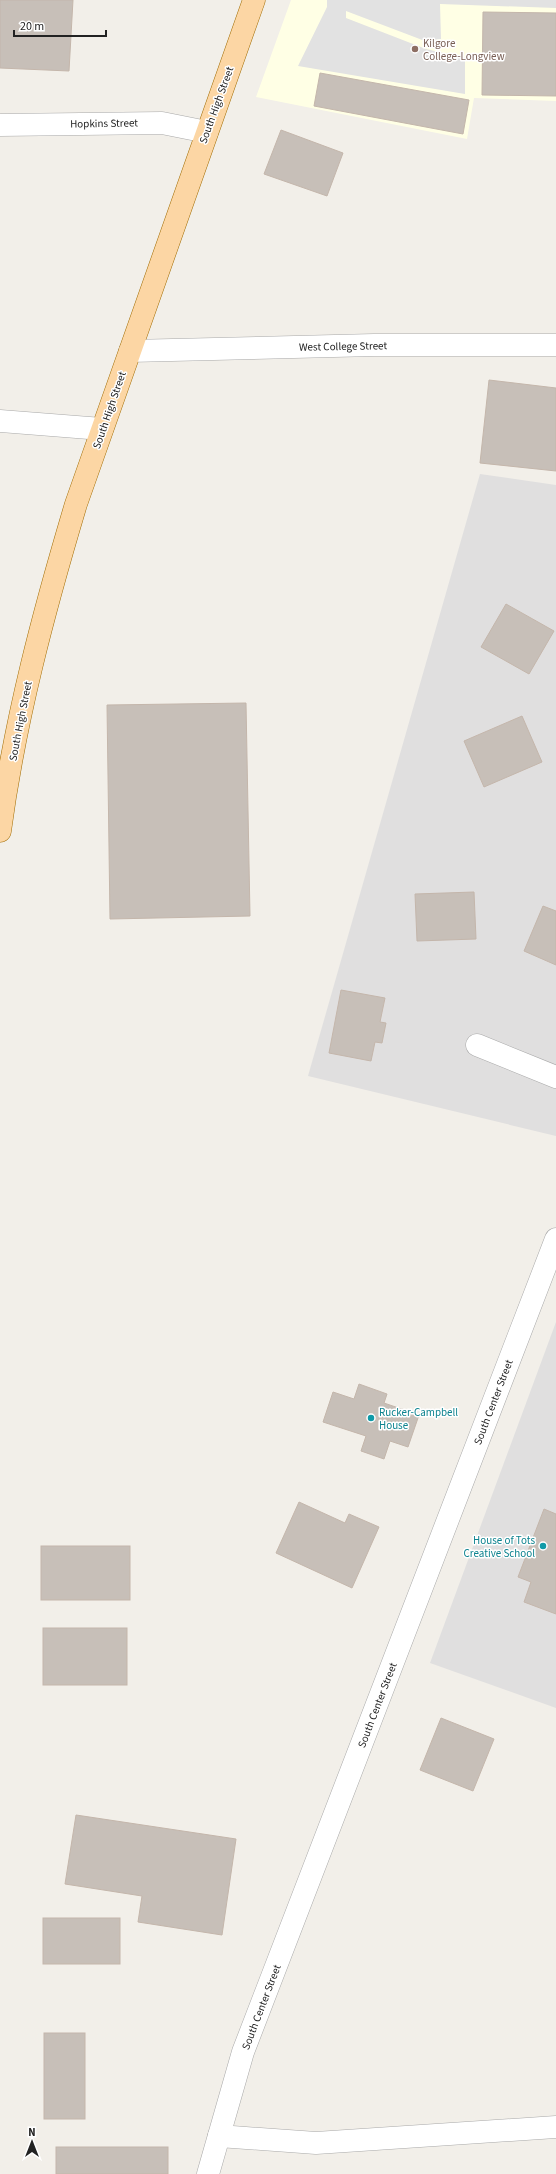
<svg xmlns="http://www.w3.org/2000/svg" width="556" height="2174" viewBox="0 0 556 2174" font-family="'Source Sans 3',sans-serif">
  <rect width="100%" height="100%" fill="#f2efe9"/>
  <g fill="#e0dfdf">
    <polygon points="480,474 556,485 556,1136 308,1076"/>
    <polygon points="556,1322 556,1708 430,1663"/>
  </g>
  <polygon fill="#ffffe5" points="291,0 556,0 556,101 474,98 467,139 256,97"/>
  <polygon fill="#e2e2e2" points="327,0 556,0 556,8 440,4 441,39 425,41 346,11 346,18 426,49 465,58 465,94 298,66 327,7"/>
  <g fill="#c7bfb8" stroke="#c4b6ab">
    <polygon points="0,0 73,0 69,71 0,68"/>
    <polygon points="483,12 556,13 556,96 482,95"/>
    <polygon points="320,73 469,100 463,134 314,106"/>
    <polygon points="281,130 343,153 327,196 264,174"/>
    <polygon points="489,380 556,388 556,471 480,463"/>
    <polygon points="506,604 554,631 529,674 481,647"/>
    <polygon points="246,703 250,916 110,919 107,705"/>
    <polygon points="522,716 542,762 484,787 464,741"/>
    <polygon points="474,892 476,939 417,941 415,894"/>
    <polygon points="543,906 556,911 556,965 524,951"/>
    <polygon points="341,990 385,998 380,1022 386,1023 382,1043 375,1042 371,1061 329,1053"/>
    <polygon points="359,1384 387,1394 384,1403 419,1415 408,1447 390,1441 384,1459 361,1451 366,1436 323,1422 333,1392 354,1399"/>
    <polygon points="299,1502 345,1523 349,1514 379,1527 352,1588 276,1553"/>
    <polygon points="544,1509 556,1514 556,1614 524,1602 531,1582 518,1577"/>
    <rect x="41" y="1546" width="89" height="54"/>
    <rect x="43" y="1628" width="84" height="57"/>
    <polygon points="441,1718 494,1739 473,1791 420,1770"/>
    <polygon points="76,1815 236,1839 222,1935 138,1922 142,1896 65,1884"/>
    <rect x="43" y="1918" width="77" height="46"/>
    <rect x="44" y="2033" width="41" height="86"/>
    <rect x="56" y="2147" width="112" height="27"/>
  </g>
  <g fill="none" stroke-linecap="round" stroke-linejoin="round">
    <g stroke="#a9a9a9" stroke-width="23">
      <g id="minor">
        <polyline points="0,125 162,123 207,132"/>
        <polyline points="130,351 374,345 556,345"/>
        <polyline points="0,421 102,429"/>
        <polyline points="477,1045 556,1077"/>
        <polyline points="219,2136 316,2143 556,2127"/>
        <polyline points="208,2174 243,2052 556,1239"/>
      </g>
    </g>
    <g stroke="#a06b00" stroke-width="23">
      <path id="major" d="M 0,831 C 15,719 44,611 76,504 L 254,0"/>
    </g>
    <use href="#minor" stroke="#fff" stroke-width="22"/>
    <use href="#major" stroke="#fcd6a4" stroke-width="22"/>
  </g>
  <circle fill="#8d6e63" stroke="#fff" stroke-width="1.5" cx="415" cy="49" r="4"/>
  <g fill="#0f9aa8" stroke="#fff" stroke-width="1.5">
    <circle cx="371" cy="1418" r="4"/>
    <circle cx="543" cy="1546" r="4"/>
  </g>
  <g text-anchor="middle" stroke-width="3" stroke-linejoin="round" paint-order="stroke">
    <g font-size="11" fill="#785e54" stroke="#fff" text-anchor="start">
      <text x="423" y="47">Kilgore<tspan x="423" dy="13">College-Longview</tspan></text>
    </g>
    <g font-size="11" fill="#222" stroke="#fff">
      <text transform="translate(216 105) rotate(-70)" y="4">South High Street</text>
      <text transform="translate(104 123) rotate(-1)" y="4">Hopkins Street</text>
      <text transform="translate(343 346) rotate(-1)" y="4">West College Street</text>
      <text transform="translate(109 410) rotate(-71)" y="4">South High Street</text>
      <text transform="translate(20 721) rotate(-79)" y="4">South High Street</text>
      <text transform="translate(493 1402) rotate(-69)" y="4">South Center Street</text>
      <text transform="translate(377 1705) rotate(-69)" y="4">South Center Street</text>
      <text transform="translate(261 2007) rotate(-69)" y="4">South Center Street</text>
    </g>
    <g font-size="11" fill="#0d838f" stroke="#fff" text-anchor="start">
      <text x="379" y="1416">Rucker-Campbell<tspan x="379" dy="13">House</tspan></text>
      <text x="535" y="1544" text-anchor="end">House of Tots<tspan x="535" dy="13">Creative School</tspan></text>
    </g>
  </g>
  <g transform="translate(32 2142)" stroke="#ffffff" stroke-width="3" paint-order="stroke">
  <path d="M0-3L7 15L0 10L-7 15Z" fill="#222222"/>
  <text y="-6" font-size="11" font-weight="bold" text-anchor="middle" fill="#222222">N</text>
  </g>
  <path d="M14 30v6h92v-6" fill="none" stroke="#222222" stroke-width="2"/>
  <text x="20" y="30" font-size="12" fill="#222222" stroke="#ffffff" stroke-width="3" paint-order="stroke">20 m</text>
</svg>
